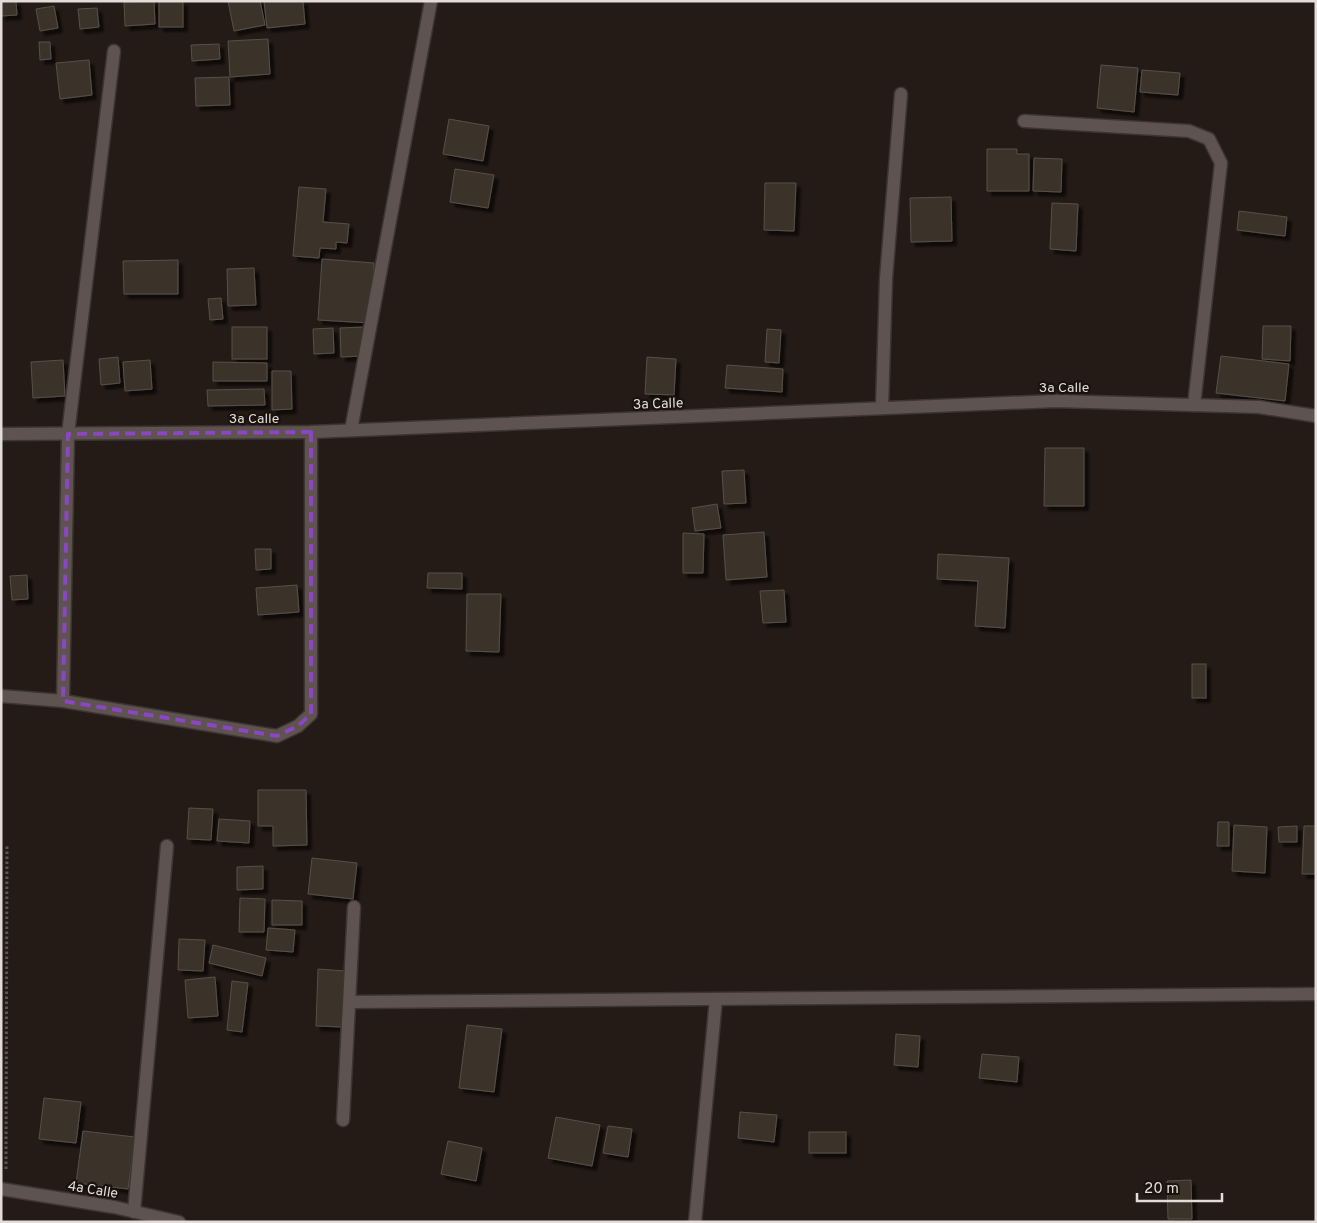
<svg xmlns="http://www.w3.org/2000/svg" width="1317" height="1223" viewBox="0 0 1317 1223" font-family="Overpass,sans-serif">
  <defs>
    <filter id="shadow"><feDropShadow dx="4.5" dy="4.5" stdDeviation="1" flood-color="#0009"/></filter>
  </defs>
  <rect width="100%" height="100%" fill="#241b17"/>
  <g fill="#3b332c" stroke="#574f47" filter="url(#shadow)">
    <polygon points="1,1 16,1 17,15 1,16"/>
    <polygon points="154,1 155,24 125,26 124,2"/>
    <rect x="159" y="1" width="24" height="26"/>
    <polygon points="228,1 260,1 265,25 234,31"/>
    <polygon points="264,1 303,1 305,24 267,28"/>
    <polygon points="54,6 58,28 40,31 36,9"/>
    <polygon points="97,8 99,27 80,29 78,9"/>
    <polygon points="268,39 270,74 230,77 228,41"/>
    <polygon points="39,42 50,42 51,59 40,60"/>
    <polygon points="219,44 220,59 192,61 191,45"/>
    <polygon points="89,60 92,95 60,99 56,63"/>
    <polygon points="1101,65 1138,68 1134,112 1097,108"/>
    <polygon points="1142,70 1180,73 1178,95 1140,92"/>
    <polygon points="229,77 230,105 196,106 195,78"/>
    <polygon points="449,119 489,126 483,161 443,154"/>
    <polygon points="987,149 1017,149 1017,154 1029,154 1029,191 987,191"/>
    <polygon points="1034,158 1062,159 1061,192 1033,191"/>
    <polygon points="455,169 494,175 488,208 450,202"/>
    <polygon points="765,183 796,183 794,231 764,230"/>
    <polygon points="299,187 326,189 323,222 349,224 347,243 336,242 336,249 320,248 319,258 293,256"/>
    <polygon points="951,197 952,241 911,242 910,198"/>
    <polygon points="1052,203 1078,204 1076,251 1050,249"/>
    <polygon points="1239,211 1287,217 1285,236 1237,230"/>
    <polygon points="322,259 374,263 370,323 318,320"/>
    <polygon points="178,260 178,294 124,294 123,261"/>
    <polygon points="254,268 256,305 228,306 227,269"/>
    <polygon points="221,298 223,319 210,320 208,299"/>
    <polygon points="1263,326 1291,326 1290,361 1262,359"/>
    <rect x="232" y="327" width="35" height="32"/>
    <polygon points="364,327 364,356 341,357 340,328"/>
    <polygon points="333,328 334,353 314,354 313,329"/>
    <polygon points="767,329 781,330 779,363 765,362"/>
    <polygon points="1221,356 1289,364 1285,401 1216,393"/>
    <polygon points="118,357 120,383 101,385 99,359"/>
    <polygon points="647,357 676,359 674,395 645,394"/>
    <polygon points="63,360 65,396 33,398 31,362"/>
    <polygon points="150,360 152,389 125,391 123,362"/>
    <polygon points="213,362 267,363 267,381 213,381"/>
    <polygon points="727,365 783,369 782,392 725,388"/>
    <polygon points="272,371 291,371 292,409 272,410"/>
    <polygon points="264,389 265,405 208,406 207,390"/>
    <polygon points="1045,448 1084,448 1084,506 1044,506"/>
    <polygon points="744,470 746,503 724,504 722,471"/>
    <polygon points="717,504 721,528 695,531 692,508"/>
    <polygon points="764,532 767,577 726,580 723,535"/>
    <polygon points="683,533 704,534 703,573 683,573"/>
    <polygon points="255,549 271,549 271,569 256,570"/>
    <polygon points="938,554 1009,558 1005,628 975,626 978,581 937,579"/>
    <polygon points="428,573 462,573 462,589 427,588"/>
    <polygon points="27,575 28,599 12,600 10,576"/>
    <polygon points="297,585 299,612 258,615 256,588"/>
    <polygon points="784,590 786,622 763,623 760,591"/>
    <polygon points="467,594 501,594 499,652 466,651"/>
    <rect x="1192" y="664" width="14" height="34"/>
    <polygon points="258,790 306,790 307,845 273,846 273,826 258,826"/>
    <polygon points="189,808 213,809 211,840 187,839"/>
    <polygon points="219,819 250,821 249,843 217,841"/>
    <polygon points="1218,822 1229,822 1229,846 1217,846"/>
    <polygon points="1234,825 1267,827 1265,873 1232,871"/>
    <polygon points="1297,826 1297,842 1279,842 1278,827"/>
    <polygon points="1304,826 1316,826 1316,874 1302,874"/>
    <polygon points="312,858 357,863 353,899 308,894"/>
    <polygon points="263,866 263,889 237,890 237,867"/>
    <polygon points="240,898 265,899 264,932 239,932"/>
    <polygon points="272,900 302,901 302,925 272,925"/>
    <polygon points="268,928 295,930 293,952 266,950"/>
    <polygon points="179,939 205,940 203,971 178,970"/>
    <polygon points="213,945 266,958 262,976 209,963"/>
    <polygon points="318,969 345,971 342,1027 316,1026"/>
    <polygon points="215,977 218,1016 188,1018 185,980"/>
    <polygon points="232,981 248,983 242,1032 227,1030"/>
    <polygon points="467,1025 502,1029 494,1092 459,1088"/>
    <polygon points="896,1034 920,1036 918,1067 894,1065"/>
    <polygon points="982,1054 1019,1057 1017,1082 979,1078"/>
    <polygon points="44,1098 81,1102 76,1143 39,1139"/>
    <polygon points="740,1112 777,1115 774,1142 738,1138"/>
    <polygon points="556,1117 600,1125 592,1166 548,1158"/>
    <polygon points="608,1126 632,1129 628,1157 603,1153"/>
    <polygon points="83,1131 135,1137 128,1189 76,1183"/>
    <rect x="809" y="1132" width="37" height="21"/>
    <polygon points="448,1141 482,1148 476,1181 441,1174"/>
    <polygon points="1191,1180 1192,1219 1168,1219 1167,1181"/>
  </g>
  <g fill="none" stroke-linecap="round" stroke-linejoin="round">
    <g stroke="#3c3533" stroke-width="15">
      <g id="minor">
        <polyline points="1024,121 1189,131 1209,139 1221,163 1194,405"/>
        <polyline points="882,408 886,279 901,94"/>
        <polyline points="351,430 431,1"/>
        <polyline points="1,434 311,432 1056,401 1259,407 1316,416"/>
        <polyline points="1,696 63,701 277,736 298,726 311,714 311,432"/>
        <polyline points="63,701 68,434 114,51"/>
        <polyline points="350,1002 1316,994"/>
        <polyline points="343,1120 354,907"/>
        <polyline points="1,1189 114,1207 179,1222"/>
        <polyline points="134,1212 167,846"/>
        <polyline points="695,1222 716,999"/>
      </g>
    </g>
    <polyline stroke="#5f5753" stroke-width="3" stroke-dasharray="2.5 2.5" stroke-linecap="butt" points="6,1169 7,845"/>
    <use href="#minor" stroke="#5e534e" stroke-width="12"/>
  </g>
  <path fill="none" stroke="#8b46c3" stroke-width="4" stroke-dasharray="10 6" stroke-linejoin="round" d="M 311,432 L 311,714 L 298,726 L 277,736 L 63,701 L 68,434 Z"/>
  <g text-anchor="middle" stroke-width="4.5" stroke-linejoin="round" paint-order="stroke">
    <g font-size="14" fill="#e3dcd9" stroke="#1b120e">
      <text x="1064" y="392">3a Calle</text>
      <text transform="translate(658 403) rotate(-2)" y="5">3a Calle</text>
      <text x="254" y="423">3a Calle</text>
      <text transform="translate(93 1189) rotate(9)" y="5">4a Calle</text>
    </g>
  </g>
  <rect width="1317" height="1223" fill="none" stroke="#e3dcd9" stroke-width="5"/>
  <path d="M1137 1193v8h85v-8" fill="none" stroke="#e3dcd9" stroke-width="2.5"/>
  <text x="1144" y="1193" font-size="15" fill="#e3dcd9" stroke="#1b120e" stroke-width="4" paint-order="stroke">20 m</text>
</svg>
